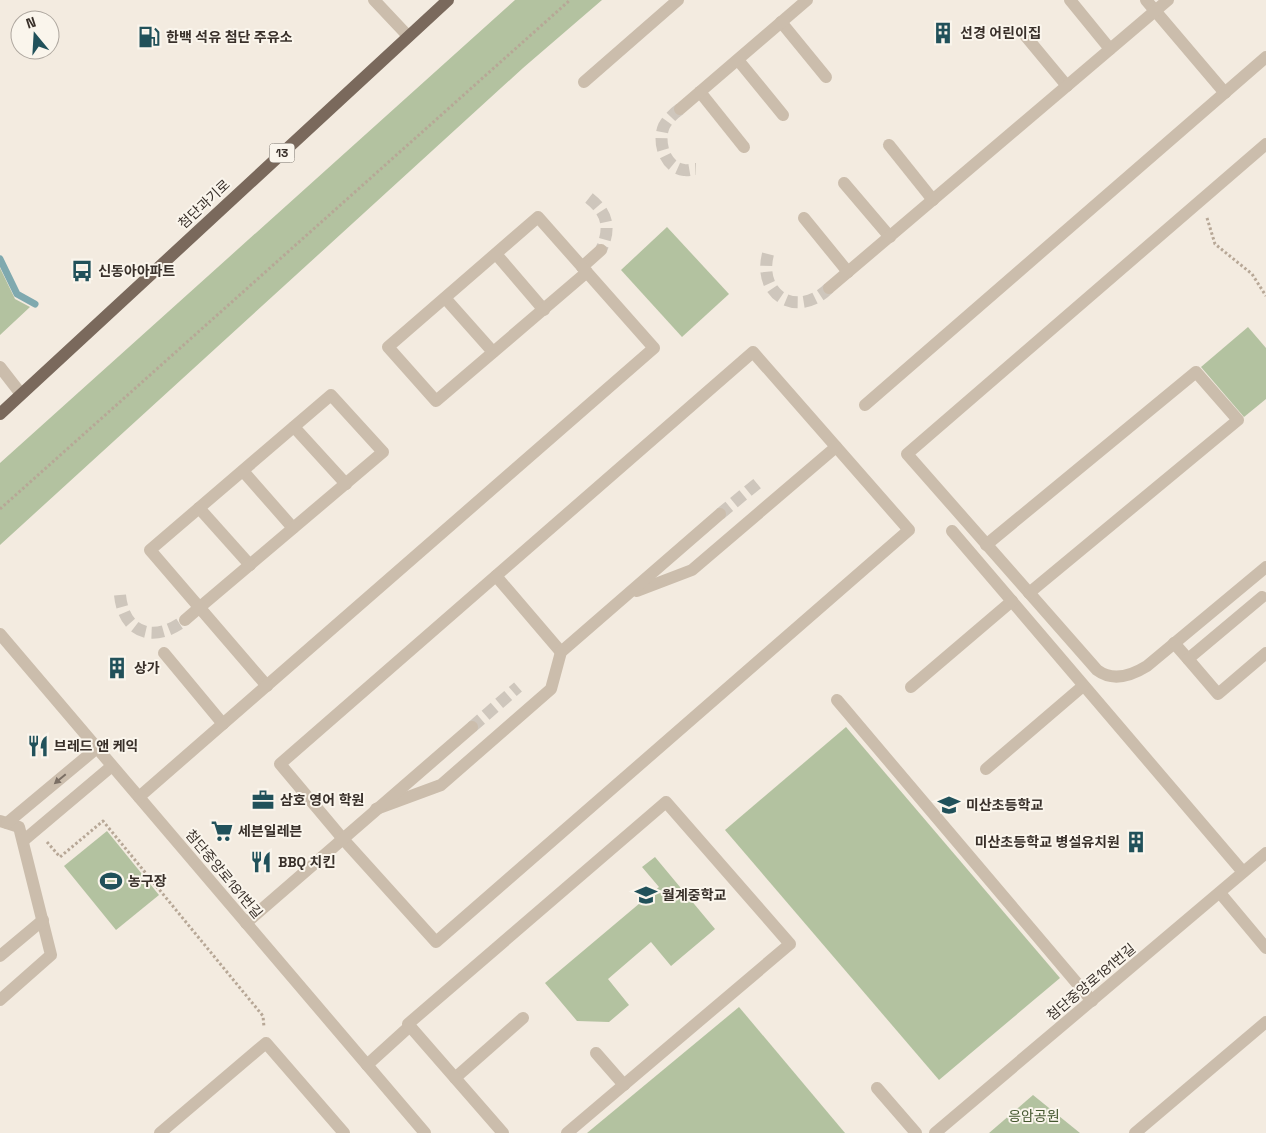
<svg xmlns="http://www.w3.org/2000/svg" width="1266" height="1133" viewBox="0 0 1266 1133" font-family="'Space Grotesk','Noto Sans KR',sans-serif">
  <rect width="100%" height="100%" fill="#f3ebe0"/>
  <g fill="#b3c2a0">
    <polygon points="515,0 602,0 523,68 0,545 0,463"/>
    <polygon points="667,227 729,294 682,337 621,270"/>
    <polygon points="0,268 15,299 30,307 0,335"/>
    <polygon points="1248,327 1266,348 1266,399 1244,417 1201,367"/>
    <polygon points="846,727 1060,978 939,1080 725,830"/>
    <polygon points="107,831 159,895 116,930 64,866"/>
    <polygon points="655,857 715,929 671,966 651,942 608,979 629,1005 609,1022 577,1021 545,983 659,887 642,867"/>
    <polygon points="739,1007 845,1133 587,1133"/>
    <polygon points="1033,1095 1080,1133 989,1133"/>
  </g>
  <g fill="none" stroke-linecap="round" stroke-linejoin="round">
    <polyline stroke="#7fa9af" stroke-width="7" points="0,259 17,294 35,304"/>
    <g stroke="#cec6bc" stroke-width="12" stroke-dasharray="12 6" stroke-linecap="butt">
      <path d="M 680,109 C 673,114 668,119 664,126 C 657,142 665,168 684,170 C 688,171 692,169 696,169"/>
      <path d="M 589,198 C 608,213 611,228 601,250"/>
      <path d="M 768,254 C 757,296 798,319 829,288"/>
      <polyline points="720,514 759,482"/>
      <path d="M 120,595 C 124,635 155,643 185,620"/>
      <polyline points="472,727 518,687"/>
    </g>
    <g stroke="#b7a796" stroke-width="3" stroke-dasharray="2.5 2.5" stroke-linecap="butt">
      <polyline points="1207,218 1215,244 1252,274 1266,296"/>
      <polyline points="0,509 570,0"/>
      <polyline points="47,842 60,857 103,821 263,1016 264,1027"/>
    </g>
    <g stroke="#cbbdac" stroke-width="12">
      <polyline points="374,0 408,36"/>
      <polyline points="1070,0 1110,49"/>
      <polyline points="1146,0 1225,93"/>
      <polyline points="781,22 826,77"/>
      <polyline points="1023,33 1067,86"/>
      <polyline points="738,60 783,115"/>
      <polyline points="584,82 678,0"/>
      <polyline points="700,92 744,147"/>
      <polyline points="680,109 807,0"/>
      <path d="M 1266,144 L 907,454 L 1097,670 C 1113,682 1131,676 1147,666 L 1266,567"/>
      <polyline points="889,145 933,200"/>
      <polyline points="844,183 890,237"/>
      <polyline points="804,218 848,272"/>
      <polyline points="496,254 544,310"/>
      <polyline points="582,267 601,250"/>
      <polyline points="829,288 1168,0"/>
      <polyline points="445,298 493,352"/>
      <polygon points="753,352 909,530 436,942 343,839 280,764"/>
      <polyline points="0,367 21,394"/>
      <polyline points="865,405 1266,57"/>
      <polyline points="294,427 346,484"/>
      <polyline points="243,471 293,528"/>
      <polyline points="199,508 250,565"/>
      <polyline points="952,531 1243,872"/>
      <polyline points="986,545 1196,372 1238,420 1029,593"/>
      <polyline points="496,576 561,652"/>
      <polyline points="637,591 692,570 836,447"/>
      <polyline points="185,620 200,607 383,452 331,395 150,550 267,686"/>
      <polyline points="0,634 425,1133"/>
      <polyline points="1174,643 1188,659 1262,597"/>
      <polyline points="164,653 223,724"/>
      <polyline points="1188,659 1218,694 1266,653"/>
      <polyline points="911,687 1012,601"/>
      <polyline points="837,700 1092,1001"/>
      <polyline points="986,769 1083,686"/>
      <polyline points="139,797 654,348 538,217 388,347 436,401 587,272"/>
      <polyline points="376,809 441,785 551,689 561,652 720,514"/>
      <polyline points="0,821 19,827 51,955 0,1000"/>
      <polyline points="7,823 97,748"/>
      <polyline points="23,841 112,766"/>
      <polyline points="1220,893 1266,948"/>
      <polyline points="246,923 472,727"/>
      <polyline points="0,956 43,920"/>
      <polyline points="596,1053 624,1085"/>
      <polyline points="367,1065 410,1026"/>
      <polyline points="455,1078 523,1018"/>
      <polyline points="877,1088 916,1133"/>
      <polyline points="160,1133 266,1043 344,1133"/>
      <polyline points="503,1133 408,1024 666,802 790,944 567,1133"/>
      <polyline points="935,1133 1266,853"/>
      <polyline points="1135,1133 1266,1022"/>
    </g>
    <polyline stroke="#7a695c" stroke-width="12" points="0,414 448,0"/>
  </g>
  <defs><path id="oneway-solid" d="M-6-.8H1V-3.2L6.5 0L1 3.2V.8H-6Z" transform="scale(1.25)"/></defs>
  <use fill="#7b6f64" href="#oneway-solid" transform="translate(60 779) rotate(140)"/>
  <defs>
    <g id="building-bare" transform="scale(1.725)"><path d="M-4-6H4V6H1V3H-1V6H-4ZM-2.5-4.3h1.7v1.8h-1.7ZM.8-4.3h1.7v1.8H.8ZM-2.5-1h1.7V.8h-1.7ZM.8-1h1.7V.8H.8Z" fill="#21515a" stroke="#faf5ec" stroke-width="2.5" paint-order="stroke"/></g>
    <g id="fuel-bare" transform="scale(1.725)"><path d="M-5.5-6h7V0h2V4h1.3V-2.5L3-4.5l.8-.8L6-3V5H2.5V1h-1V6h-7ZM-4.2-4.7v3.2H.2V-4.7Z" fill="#21515a" stroke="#faf5ec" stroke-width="2.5" paint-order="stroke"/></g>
    <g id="bus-bare" transform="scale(1.725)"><path d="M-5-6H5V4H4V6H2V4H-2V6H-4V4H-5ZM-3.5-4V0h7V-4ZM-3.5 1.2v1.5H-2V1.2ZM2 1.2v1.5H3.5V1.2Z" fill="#21515a" stroke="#faf5ec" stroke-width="2.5" paint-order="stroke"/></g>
    <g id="restaurant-bare" transform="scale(1.725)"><path d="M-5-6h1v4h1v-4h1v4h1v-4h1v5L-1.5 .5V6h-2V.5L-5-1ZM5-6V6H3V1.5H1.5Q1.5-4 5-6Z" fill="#21515a" stroke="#faf5ec" stroke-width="2.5" paint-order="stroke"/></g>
    <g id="office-bare" transform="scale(1.725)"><path d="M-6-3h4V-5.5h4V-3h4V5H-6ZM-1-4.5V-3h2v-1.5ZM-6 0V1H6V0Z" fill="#21515a" stroke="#faf5ec" stroke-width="2.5" paint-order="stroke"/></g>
    <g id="school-bare" transform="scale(1.725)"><path d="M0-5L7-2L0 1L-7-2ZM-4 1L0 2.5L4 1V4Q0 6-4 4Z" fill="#21515a" stroke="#faf5ec" stroke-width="2.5" paint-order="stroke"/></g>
    <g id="supermarket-bare" transform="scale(1.725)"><path d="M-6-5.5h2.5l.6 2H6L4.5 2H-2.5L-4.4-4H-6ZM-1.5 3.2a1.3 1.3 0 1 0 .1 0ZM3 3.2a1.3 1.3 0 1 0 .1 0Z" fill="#21515a" stroke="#faf5ec" stroke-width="2.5" paint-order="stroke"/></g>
    <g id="stadium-bare" transform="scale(1.725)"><path d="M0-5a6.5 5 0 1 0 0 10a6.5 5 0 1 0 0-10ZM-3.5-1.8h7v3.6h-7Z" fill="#21515a" stroke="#faf5ec" stroke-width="2.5" paint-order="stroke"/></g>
  </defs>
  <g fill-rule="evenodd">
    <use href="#building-bare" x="943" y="33"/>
    <use href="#fuel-bare" x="149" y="37"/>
    <use href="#bus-bare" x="82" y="271"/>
    <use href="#building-bare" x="117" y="668"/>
    <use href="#restaurant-bare" x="38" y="746"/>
    <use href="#office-bare" x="263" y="800"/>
    <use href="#school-bare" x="949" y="805"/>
    <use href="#supermarket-bare" x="222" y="831"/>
    <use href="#building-bare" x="1136" y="842"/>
    <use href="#restaurant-bare" x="261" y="862"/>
    <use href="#stadium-bare" x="111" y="881"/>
    <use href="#school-bare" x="646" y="895"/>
  </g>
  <g text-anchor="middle" stroke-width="4" stroke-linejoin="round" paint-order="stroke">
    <rect fill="#faf5ec" stroke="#736b64" stroke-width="1" x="269.5" y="143.5" width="25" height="19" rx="4"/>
    <g font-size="12" font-weight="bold" fill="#39302a">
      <text x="282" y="157">13</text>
    </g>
    <g font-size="14" font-weight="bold" fill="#39302a" stroke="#faf5ec" text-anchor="start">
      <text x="960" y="38">선경 어린이집</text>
      <text x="166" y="42">한백 석유 첨단 주유소</text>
      <text x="98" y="276">신동아아파트</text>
      <text x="134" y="673">상가</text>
      <text x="54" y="751">브레드 앤 케익</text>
      <text x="280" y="805">삼호 영어 학원</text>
      <text x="966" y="810">미산초등학교</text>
      <text x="238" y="836">세븐일레븐</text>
      <text x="1120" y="847" text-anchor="end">미산초등학교 병설유치원</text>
      <text x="278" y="867">BBQ 치킨</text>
      <text x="128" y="886">농구장</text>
      <text x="662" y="900">월계중학교</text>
    </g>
    <g font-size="14" fill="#39302a" stroke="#faf5ec">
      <text transform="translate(204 204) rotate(-43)" y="5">첨단과기로</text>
      <text transform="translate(224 874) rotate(50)" y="5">첨단중앙로181번길</text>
      <text transform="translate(1091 982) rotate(-40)" y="5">첨단중앙로181번길</text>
    </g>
    <g font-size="14" fill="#44572f" stroke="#faf5ec">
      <text x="1034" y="1121">응암공원</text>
    </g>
  </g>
  <g transform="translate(35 35) rotate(342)"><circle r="24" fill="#faf5ec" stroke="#ada69e"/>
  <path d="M0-4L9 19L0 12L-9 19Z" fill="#21515a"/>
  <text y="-8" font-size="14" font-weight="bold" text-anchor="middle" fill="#39302a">N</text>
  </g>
</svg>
